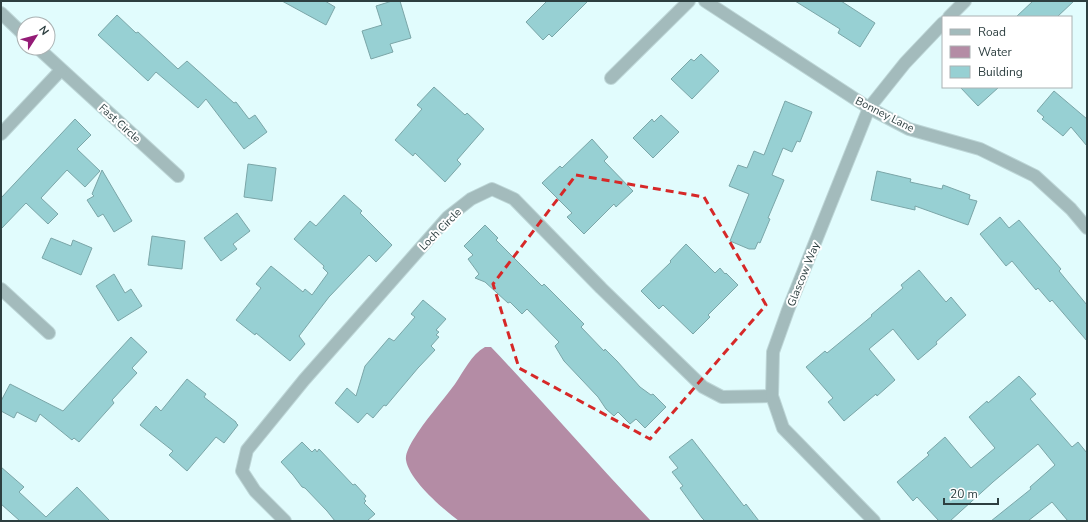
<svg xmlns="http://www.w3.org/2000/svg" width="1088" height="522" viewBox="0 0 1088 522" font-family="'Nunito Sans',sans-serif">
  <rect width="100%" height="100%" fill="#e1fcfd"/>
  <path fill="#b48ca5" d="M 485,347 L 491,347 C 545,404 597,464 651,521 L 459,521 C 443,509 409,480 406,460 C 405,454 410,445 413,440 C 425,420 441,403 455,384 C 464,371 471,355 485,347 Z"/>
  <g fill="#97d0d3" stroke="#7ba6a8">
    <polygon points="282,1 325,1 335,7 326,25"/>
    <polygon points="392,1 400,1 411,38 390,44 393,52 371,59 362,31 382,25 376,6"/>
    <polygon points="547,1 588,1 552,37 549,34 543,40 526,22"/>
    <polygon points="795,1 841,1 875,23 860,47 838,33 840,29"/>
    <polygon points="1033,1 1074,1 1057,17 1016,17"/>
    <polygon points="117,15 136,33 138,32 178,69 187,61 234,103 236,102 249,119 255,115 267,132 244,149 206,99 198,108 156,72 148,81 98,35"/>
    <polygon points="701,54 719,71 692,99 671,79 691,59 694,61"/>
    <polygon points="434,87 465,115 467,113 484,129 457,160 461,164 445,182 415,153 413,156 395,140 422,109 417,105"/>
    <polygon points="960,87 999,87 978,106"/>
    <polygon points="1054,91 1087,119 1087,146 1071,127 1063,136 1042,119 1044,117 1037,111"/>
    <polygon points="785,101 812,112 800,142 797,141 792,152 783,148 772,175 784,180 768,218 770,219 760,243 758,242 755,249 749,249 730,241 749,194 729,186 738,165 747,168 754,151 764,155"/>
    <polygon points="661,115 679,132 653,158 633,138 652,119 654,122"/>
    <polygon points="75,119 91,135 77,149 100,171 85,187 67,170 41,198 58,214 48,224 26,203 1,229 1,198"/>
    <polygon points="592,139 608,157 604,161 633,191 616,207 614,204 584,234 567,217 572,213 542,183 560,166 562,168"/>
    <polygon points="248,164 276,168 272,201 244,197"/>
    <polygon points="102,170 132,221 114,232 103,214 98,217 87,200 94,196 92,194"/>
    <polygon points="877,171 911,179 910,182 942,189 943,185 970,195 969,199 977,201 968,225 915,206 915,210 871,200"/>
    <polygon points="344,195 362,211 360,213 392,245 376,262 369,255 329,297 299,336 305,344 290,361 256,333 255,335 236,320 261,288 256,284 271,266 303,292 305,289 312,295 328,273 323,268 324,266 294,239 310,221 316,226"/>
    <polygon points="237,213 250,231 233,244 237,249 221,261 204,238"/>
    <polygon points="1000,217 1009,228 1019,220 1061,269 1059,271 1087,305 1087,341 1052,300 1050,302 1038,288 1036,290 1012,261 1006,266 980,234"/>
    <polygon points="485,225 498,238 496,240 542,286 544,284 584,324 581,327 604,351 605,349 617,361 640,387 651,395 653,394 666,407 645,428 636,419 630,424 618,412 614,416 606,409 598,397 564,361 555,346 559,342 527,309 522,314 510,302 508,303 485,282 475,278 479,274 468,259 473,255 464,246"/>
    <polygon points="152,236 185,241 182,269 148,265"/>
    <polygon points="51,238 71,246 73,240 92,248 81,275 42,258"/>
    <polygon points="686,244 715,273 720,268 725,274 726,273 738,285 708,315 710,317 693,334 663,305 659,309 641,291 671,262 670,261"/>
    <polygon points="919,270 946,302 951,297 966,315 936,342 937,344 918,360 893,329 869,349 895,380 877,396 876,394 844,421 828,402 833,398 806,367 825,351 827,353 872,316 871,315 903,288 901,285"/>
    <polygon points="114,274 125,293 131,289 142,306 118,321 96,286"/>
    <polygon points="423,300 446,319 436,330 439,332 436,335 439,337 431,346 435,350 418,368 386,406 384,405 373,418 367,413 358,423 335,403 347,388 356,396 365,366 389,338 394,341 415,317 411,314"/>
    <polygon points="131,337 147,352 132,368 137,373 112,400 114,403 79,442 74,438 72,440 40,414 36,422 17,412 14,418 1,411 1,401 10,384 63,411"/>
    <polygon points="1019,376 1036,394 1030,399 1072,447 1078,442 1087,453 1087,521 1068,521 1052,502 1028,521 991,521 1031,489 1030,487 1055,465 1038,444 993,482 950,521 939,521 917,497 913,501 897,482 929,455 927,453 945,437 971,468 995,448 969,417 987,401 988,403"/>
    <polygon points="187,379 206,394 204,397 236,422 236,423 238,425 224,443 216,437 187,471 169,455 173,451 140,425 156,406 161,411"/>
    <polygon points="692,439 744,506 746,504 759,521 705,521 702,518 680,488 683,486 672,472 678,468 669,457"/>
    <polygon points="302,442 312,452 315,449 317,452 319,449 353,485 355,484 366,496 364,499 366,501 364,503 375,514 367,521 335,521 327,511 305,488 302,487 293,475 281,462"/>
    <polygon points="1,467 24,487 19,492 46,517 77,487 110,521 20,521 1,504"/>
  </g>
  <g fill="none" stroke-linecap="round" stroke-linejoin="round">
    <g stroke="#bdd6d7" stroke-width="14">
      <g id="street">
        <polyline points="705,1 869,108 909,129 980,149 1035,176 1071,209 1087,228"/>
        <polyline points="1,13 24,35"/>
        <polyline points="949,17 965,1"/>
        <polyline points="38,48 178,176"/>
        <polyline points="611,78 689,1"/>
        <polyline points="1,134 61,70"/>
        <polyline points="1,289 49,333"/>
        <polyline points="285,521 255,491 242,471 247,450 304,380 448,217 471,199 492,189 514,199 601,288 703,387 722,397 772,396"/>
        <polyline points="874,521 783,428 772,396 773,352 788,310 869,108 905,63 943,23"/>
      </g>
    </g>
    <use href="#street" stroke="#a3bbbc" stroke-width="12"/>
  </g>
  <path fill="none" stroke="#d62828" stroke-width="3" stroke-dasharray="8 5" stroke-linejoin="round" d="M 576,175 L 704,197 L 766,305 L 650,439 L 519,368 L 493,284 Z"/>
  <g text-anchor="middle" stroke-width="4" stroke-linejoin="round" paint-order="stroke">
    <g font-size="11" fill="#2d3f40" stroke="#fff">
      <text transform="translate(885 114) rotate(27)" y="4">Bonney Lane</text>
      <text transform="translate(120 123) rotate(42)" y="4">Fast Circle</text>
      <text transform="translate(440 229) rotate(-45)" y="4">Loch Circle</text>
      <text transform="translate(803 274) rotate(-68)" y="4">Glascow Way</text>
    </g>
  </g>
  <rect width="1088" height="522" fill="none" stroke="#2d3f40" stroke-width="4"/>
  <rect x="942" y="16" width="130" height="72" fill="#ffffff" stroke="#abb2b3"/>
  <rect x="950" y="29" width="20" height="6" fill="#a3bbbc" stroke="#abb2b3"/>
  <text x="978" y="36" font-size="12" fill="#2d3f40">Road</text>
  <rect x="950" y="46" width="20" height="12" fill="#b48ca5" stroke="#abb2b3"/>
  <text x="978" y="56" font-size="12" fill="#2d3f40">Water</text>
  <rect x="950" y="66" width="20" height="12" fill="#97d0d3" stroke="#abb2b3"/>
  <text x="978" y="76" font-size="12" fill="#2d3f40">Building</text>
  <g transform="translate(36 36) rotate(54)"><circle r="19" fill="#ffffff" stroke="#abb2b3"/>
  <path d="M0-3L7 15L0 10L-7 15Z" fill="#941b76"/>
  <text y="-6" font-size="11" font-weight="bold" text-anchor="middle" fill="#2d3f40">N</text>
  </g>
  <path d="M944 498v6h54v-6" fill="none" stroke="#2d3f40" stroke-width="2"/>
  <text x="950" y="498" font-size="12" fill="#2d3f40" stroke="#ffffff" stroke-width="3" paint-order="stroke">20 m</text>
</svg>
